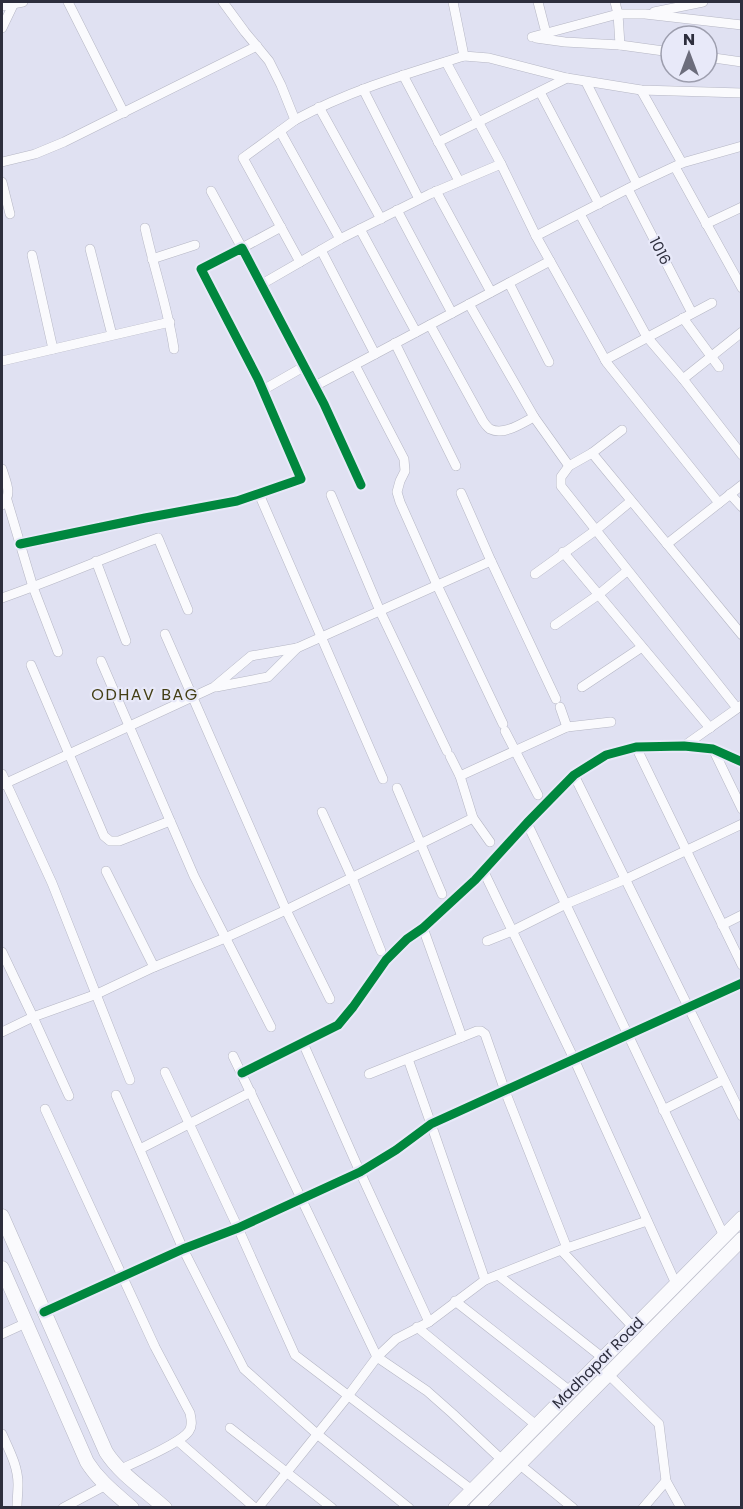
<svg xmlns="http://www.w3.org/2000/svg" width="743" height="1509" viewBox="0 0 743 1509" font-family="Poppins,sans-serif">
  <rect width="100%" height="100%" fill="#e0e1f2"/>
  <g fill="none" stroke-linecap="round" stroke-linejoin="round">
    <g stroke="#b5b6c4" stroke-width="10">
      <g id="street">
        <polyline points="68,2 124,113"/>
        <polyline points="223,2 245,32 269,61 281,85 295,120 280,131 340,239"/>
        <polyline points="453,2 464,56 489,58 567,78 641,90 742,93"/>
        <polyline points="538,2 546,33"/>
        <polyline points="615,2 618,14 620,45"/>
        <polyline points="2,6 23,2"/>
        <polyline points="654,12 703,2"/>
        <polyline points="2,28 14,3"/>
        <polyline points="532,37 618,14 645,14 742,25"/>
        <polyline points="536,38 565,42 620,45 671,52"/>
        <polyline points="707,57 742,62"/>
        <polyline points="446,62 501,164 536,236 607,363 719,503"/>
        <polyline points="403,75 459,181"/>
        <polyline points="586,82 637,184"/>
        <polyline points="363,89 419,199"/>
        <polyline points="641,90 682,163"/>
        <polyline points="540,92 599,204"/>
        <polyline points="319,107 381,219"/>
        <path d="M 295,120 C 348,91 406,74 464,56"/>
        <polyline points="280,131 243,158 300,262"/>
        <polyline points="438,142 567,78"/>
        <polyline points="2,162 35,154 64,142 257,46"/>
        <polyline points="675,167 742,288"/>
        <polyline points="2,182 10,214"/>
        <polyline points="628,189 692,313"/>
        <polyline points="211,191 242,248 281,227"/>
        <polyline points="436,191 491,292"/>
        <polyline points="397,210 452,313"/>
        <polyline points="580,214 647,337 683,379 742,455"/>
        <polyline points="706,224 742,207"/>
        <path d="M 145,228 C 154,269 168,308 174,349"/>
        <polyline points="360,229 416,332"/>
        <polyline points="536,236 637,184 682,163 742,146"/>
        <polyline points="90,249 112,335"/>
        <polyline points="321,250 375,354"/>
        <polyline points="32,255 53,349"/>
        <polyline points="152,259 195,245"/>
        <polyline points="509,283 549,362"/>
        <polyline points="262,284 340,239 430,194 501,164"/>
        <polyline points="469,304 534,417 569,466"/>
        <polyline points="683,318 719,367"/>
        <path d="M 430,325 L 483,421 C 485,424 487,427 490,429 C 504,436 522,423 534,417"/>
        <polyline points="395,343 456,466"/>
        <polyline points="605,360 712,303"/>
        <polyline points="2,361 170,322"/>
        <polyline points="355,365 404,459 405,471 400,481 397,492 400,502 437,585 503,724"/>
        <polyline points="683,379 742,332"/>
        <polyline points="315,386 550,261"/>
        <polyline points="263,390 305,366"/>
        <polyline points="622,430 592,453 569,466 561,477 561,486 737,708"/>
        <polyline points="592,453 742,635"/>
        <path d="M 2,469 C 6,482 13,495 2,505"/>
        <polyline points="461,493 491,561 556,699"/>
        <polyline points="259,494 383,779"/>
        <polyline points="730,494 742,507"/>
        <polyline points="331,495 380,611 447,751"/>
        <polyline points="7,500 33,587 58,652"/>
        <polyline points="20,544 145,518 237,501 301,479 258,379 201,269 242,248 324,404 361,485"/>
        <polyline points="667,544 742,485"/>
        <polyline points="563,552 710,728"/>
        <polyline points="96,561 126,641"/>
        <polyline points="535,574 596,530 631,501"/>
        <path d="M 2,598 C 54,580 106,557 158,538 L 188,610"/>
        <polyline points="555,625 598,595 627,571"/>
        <polyline points="165,634 286,910 330,999"/>
        <polyline points="101,661 194,876 271,1027"/>
        <polyline points="31,665 104,836 110,841 119,841 170,821"/>
        <polyline points="216,687 268,677 297,648"/>
        <polyline points="582,687 642,647"/>
        <polyline points="560,707 567,727"/>
        <polyline points="505,731 538,795"/>
        <polyline points="684,746 742,705"/>
        <polyline points="636,747 742,965"/>
        <polyline points="713,749 742,809"/>
        <polyline points="450,756 460,776 473,818 490,842"/>
        <polyline points="2,774 52,883 130,1080"/>
        <polyline points="574,775 742,1116"/>
        <polyline points="460,776 567,727 611,722"/>
        <polyline points="2,785 214,687 251,656 297,648 491,561"/>
        <polyline points="397,788 442,894"/>
        <polyline points="322,812 352,878 381,951"/>
        <polyline points="527,823 724,1236"/>
        <polyline points="483,870 574,1059 676,1284"/>
        <polyline points="106,871 154,967"/>
        <polyline points="722,925 742,915"/>
        <polyline points="423,928 462,1037"/>
        <polyline points="487,941 512,931 566,904 626,879 742,824"/>
        <polyline points="2,952 33,1017 69,1096"/>
        <polyline points="2,1032 33,1017 97,994 154,967 225,938 286,910 473,818"/>
        <polyline points="303,1043 360,1172 429,1322"/>
        <polyline points="233,1056 377,1357 427,1391 453,1414 502,1460"/>
        <polyline points="408,1059 431,1124 485,1280"/>
        <polyline points="165,1072 238,1228 295,1355 472,1490"/>
        <polyline points="242,1073 338,1025 353,1007 386,960 407,939 423,928 475,880 527,823 574,775 606,755 636,747 684,746 713,749 742,762"/>
        <polyline points="369,1074 477,1031 481,1031 485,1034 505,1091 567,1248"/>
        <polyline points="116,1095 183,1249 244,1369 317,1434 409,1508"/>
        <path d="M 45,1109 L 155,1347 L 190,1413 C 191,1419 193,1425 189,1431 C 181,1443 136,1462 121,1469"/>
        <polyline points="663,1110 723,1080"/>
        <polyline points="140,1149 251,1092"/>
        <polyline points="561,1250 633,1327"/>
        <polyline points="498,1275 603,1358"/>
        <polyline points="455,1301 570,1391"/>
        <polyline points="44,1312 183,1249 238,1228 360,1172 396,1150 431,1124 742,983"/>
        <polyline points="417,1327 536,1425"/>
        <polyline points="2,1334 26,1323"/>
        <polyline points="608,1374 659,1424 666,1481 681,1508"/>
        <polyline points="230,1428 332,1508"/>
        <path d="M 2,1434 C 9,1450 18,1466 18,1484 C 18,1492 17,1500 17,1508"/>
        <polyline points="178,1441 255,1508"/>
        <polyline points="519,1464 573,1508"/>
        <polyline points="63,1508 106,1485"/>
        <polyline points="258,1508 348,1396 377,1357 396,1339 429,1322 485,1280 561,1250 647,1221"/>
        <polyline points="643,1508 666,1481"/>
      </g>
    </g>
    <g stroke="#b5b6c4" stroke-width="15">
      <g id="secondary">
        <path d="M 2,1216 L 106,1452 C 120,1474 145,1490 165,1508"/>
        <path d="M 2,1268 L 87,1462 C 99,1481 115,1493 132,1508"/>
        <polyline points="455,1508 742,1218"/>
        <polyline points="476,1508 742,1239"/>
      </g>
    </g>
    <use href="#street" stroke="#fafafd" stroke-width="9"/>
    <use href="#secondary" stroke="#fafafd" stroke-width="14"/>
    <g stroke="#e8e9f9" stroke-width="13">
      <g id="cycleway">
        <polyline points="20,544 145,518 237,501 301,479 258,379 201,269 242,248 324,404 361,485"/>
        <polyline points="242,1073 338,1025 353,1007 386,960 407,939 423,928 475,880 527,823 574,775 606,755 636,747 684,746 713,749 742,762"/>
        <polyline points="44,1312 183,1249 238,1228 360,1172 396,1150 431,1124 742,983"/>
      </g>
    </g>
    <use href="#cycleway" stroke="#00873e" stroke-width="9"/>
  </g>
  <g text-anchor="middle" stroke-width="4.5" stroke-linejoin="round" paint-order="stroke">
    <g font-size="15" fill="#2d2e3d" stroke="#e8e9f9">
      <text transform="translate(660 251) rotate(63)" y="5">1016</text>
      <text transform="translate(598 1363) rotate(-45)" y="5">Madhapar Road</text>
    </g>
    <g font-size="16" letter-spacing="1.5" fill="#443f15" stroke="#e8e9f9">
      <text x="145" y="700">ODHAV BAG</text>
    </g>
  </g>
  <rect width="743" height="1509" fill="none" stroke="#2d2e3d" stroke-width="6"/>
  <g transform="translate(689 54)"><circle r="28" fill="#e8e9f9" stroke="#9d9eae" stroke-width="1.5"/>
  <path d="M0-4.5L10 22L0 15L-10 22Z" fill="#6c6d7c"/>
  <text y="-9" font-size="16" font-weight="bold" text-anchor="middle" fill="#2d2e3d">N</text>
  </g>
</svg>
